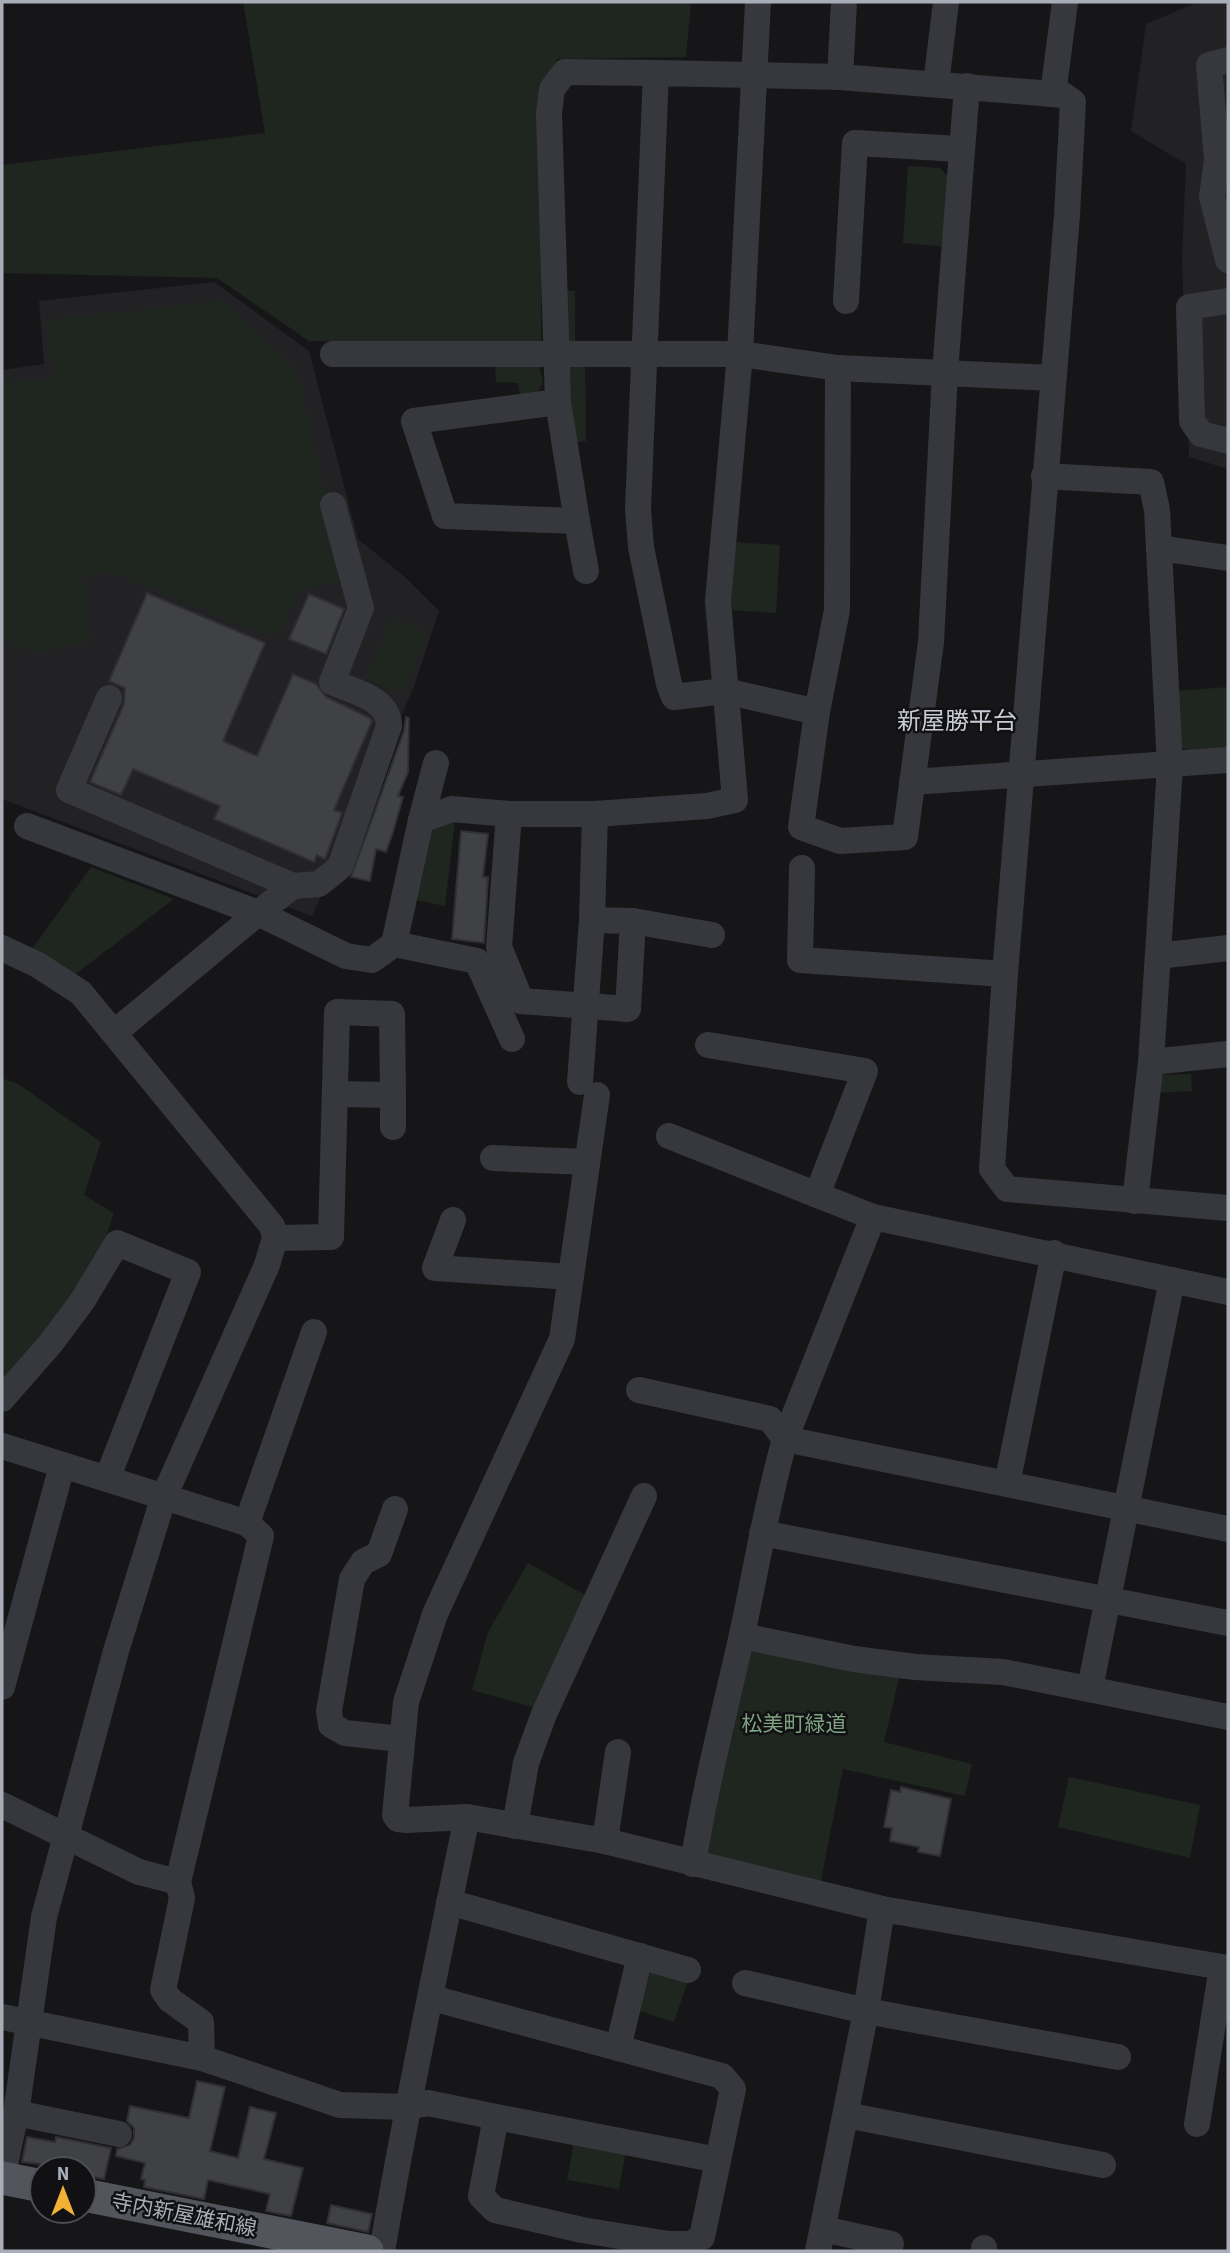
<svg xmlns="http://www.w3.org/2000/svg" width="1230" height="2253" viewBox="0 0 1230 2253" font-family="'Source Sans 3','Noto Sans JP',sans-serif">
  <rect width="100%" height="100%" fill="#161618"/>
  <g fill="#222225">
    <polygon points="1198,2 1228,2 1228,469 1189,457 1182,259 1186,164 1131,131 1146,24"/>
    <polygon points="214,282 309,351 358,539 405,577 439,611 413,689 312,916 2,799 2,370 44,364 39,301"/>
  </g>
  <g fill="#1e261f">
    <polygon points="243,2 691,2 686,57 557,59 541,92 541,343 309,341 217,278 2,273 2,165 265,133"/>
    <polygon points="908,166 940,168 952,181 947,247 903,243"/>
    <polygon points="558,289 575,291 575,345 563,345"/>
    <path d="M 222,301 L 296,368 L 346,581 L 301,589 L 280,633 L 264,635 L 112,572 L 83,576 L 91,641 C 63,646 24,662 2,637 L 2,383 L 54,378 L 46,320 Z"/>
    <polygon points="570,360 585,362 586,441 572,443 562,375"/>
    <polygon points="539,366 543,382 535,397 520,398 518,383 496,382 495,367"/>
    <polygon points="733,542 780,545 776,613 728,610"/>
    <polygon points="392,617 428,632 403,694 366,679"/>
    <polygon points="1228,687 1228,748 1191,752 1179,746 1175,691"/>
    <path d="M 455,821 L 445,906 L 411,899 C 417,862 412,829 455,821 Z"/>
    <polygon points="91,867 174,899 69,979 30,952"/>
    <polygon points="1191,1074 1192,1091 1153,1093 1153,1075"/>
    <polygon points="2,1078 18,1084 101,1142 84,1195 114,1213 96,1267 2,1390"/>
    <polygon points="528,1563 585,1595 535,1708 472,1690 488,1632"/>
    <polygon points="746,1646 900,1674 884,1742 972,1764 965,1796 843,1769 819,1890 699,1861"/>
    <polygon points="1069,1777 1200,1805 1190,1858 1058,1827"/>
    <polygon points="655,1971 688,1981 674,2022 633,2009 643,1977"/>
    <polygon points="574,2141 626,2151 619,2189 567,2180"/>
  </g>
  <g fill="#404145" stroke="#303034" stroke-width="2">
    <polygon points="147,593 265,643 223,741 257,756 293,674 316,684 326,697 370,718 372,721 334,810 342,813 325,859 317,855 314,862 214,819 220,806 133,769 121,795 90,782 124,704 125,688 109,681"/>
    <polygon points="309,594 344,609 326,654 289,639"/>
    <polygon points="406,717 409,718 408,772 398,796 403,797 393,832 386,852 376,849 370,881 351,877 404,731"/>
    <polygon points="461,831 488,834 483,877 488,877 484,943 452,939"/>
    <polygon points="901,1787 951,1799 940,1856 918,1852 919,1847 890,1841 892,1828 884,1827 891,1790 900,1792"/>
    <polygon points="197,2081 225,2087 210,2151 238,2158 250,2107 276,2113 264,2159 303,2168 291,2216 266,2211 270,2194 208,2180 204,2199 144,2187 145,2180 141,2179 145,2163 116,2156 117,2149 130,2145 134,2138 134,2128 127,2121 130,2106 189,2118"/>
    <polygon points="27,2137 55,2142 56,2137 111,2148 104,2179 84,2175 84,2169 22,2162"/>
    <polygon points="331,2205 372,2214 368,2232 327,2223"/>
  </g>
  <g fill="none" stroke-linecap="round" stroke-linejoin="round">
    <g stroke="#37383d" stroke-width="26">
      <polyline points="1228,60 1209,65 1217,160 1212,197 1228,260"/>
      <polyline points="840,77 844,2"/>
      <polyline points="936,84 946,2"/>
      <polyline points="1053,94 1065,2"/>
      <polyline points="846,301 855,143 960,149"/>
      <polyline points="1228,301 1189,307 1192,421 1201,434 1228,441"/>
      <polyline points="333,354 740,354 838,368 1052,378"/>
      <polyline points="838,368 837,610 817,712 725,691 674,697 669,684 641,547 638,509 656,73 840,77 1053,94 1063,95 1073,102 1067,215 1005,974 992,1169 1007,1189 1228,1208"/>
      <polyline points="558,402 414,421 445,516 577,521 558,402 549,113 552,89 565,72 656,73"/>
      <polyline points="1044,476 1151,482 1157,510 1170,766 1151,1062 1135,1201"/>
      <polyline points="577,521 586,571"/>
      <polyline points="1159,548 1228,558"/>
      <polyline points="817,712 801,827 840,841 905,837 931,642 945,372 967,86"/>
      <polyline points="912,782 1228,760"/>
      <polyline points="509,814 499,947 521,1001 628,1009 633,921 592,920 595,814"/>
      <polyline points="421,820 436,763"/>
      <polyline points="27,826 258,913 293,886 69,790 109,698"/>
      <polyline points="802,868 800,960 1005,974"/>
      <path d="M 293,886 L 319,884 L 340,867 L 389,726 C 389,698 354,692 332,682 L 361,608 L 333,505"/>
      <polyline points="633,921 712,935"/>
      <polyline points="394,944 477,961 512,1039"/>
      <polyline points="2,948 38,965 81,993 272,1226 275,1238 267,1265 163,1499 116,1651 44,1917 16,2113 2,2178"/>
      <polyline points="1158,956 1228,948"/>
      <polyline points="114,1033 258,913 346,956 372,960 394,944 421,820 452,809 509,814 595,814 707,806 735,800 718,601 740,354 758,2"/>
      <polyline points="708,1045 865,1071 817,1195"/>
      <polyline points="1151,1062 1228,1054"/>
      <polyline points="580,1082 592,920"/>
      <polyline points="393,1095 393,1127"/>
      <polyline points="669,1136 873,1217"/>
      <polyline points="493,1158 587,1162"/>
      <polyline points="453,1220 435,1268 571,1277"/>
      <polyline points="275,1238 331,1237 337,1012 392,1014 393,1095 335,1094"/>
      <polyline points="639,1390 770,1419 785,1439 1228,1529"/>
      <polyline points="2,1399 51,1343 83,1300 117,1243 188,1272 107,1479"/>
      <polyline points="2,1446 247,1523 314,1332"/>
      <polyline points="1007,1484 1054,1253"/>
      <polyline points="395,1509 379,1554 363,1562 352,1579 329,1711 331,1725 345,1733 401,1739"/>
      <polyline points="762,1533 1228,1623"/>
      <polyline points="742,1636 854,1659 915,1667 1003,1672 1228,1717"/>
      <polyline points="2,1687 62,1466"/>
      <polyline points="1090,1688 1172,1280"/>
      <polyline points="2,1805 139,1872 178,1882 261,1536 247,1523"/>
      <polyline points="467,1817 406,1820 398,1819 395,1815 406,1702 435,1614 562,1339 597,1095"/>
      <polyline points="515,1826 526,1763 544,1714 644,1496"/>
      <polyline points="605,1841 618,1752"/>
      <path d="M 693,1864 C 705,1788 724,1714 741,1639 C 756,1572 766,1505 785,1439 L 873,1217 L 1228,1292"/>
      <polyline points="178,1882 182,1898 163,1990 170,2000 201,2022 202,2058"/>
      <polyline points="449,1902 688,1970"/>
      <polyline points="745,1983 866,2011 1118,2057"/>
      <polyline points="432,1998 618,2048"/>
      <polyline points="2,2017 202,2058 340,2105 407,2107 428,2103 496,2117 481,2196 495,2210 582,2230 669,2244 691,2244 702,2237 733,2089 722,2076 618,2048 640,1956"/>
      <polyline points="16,2113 119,2134"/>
      <polyline points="846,2115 1103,2165"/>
      <polyline points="496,2117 718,2160"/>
      <polyline points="1197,2124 1222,1967"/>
      <polyline points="823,2229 891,2244"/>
      <polyline points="984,2248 984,2251"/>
      <path d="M 382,2251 C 407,2106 437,1962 467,1817 L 605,1841 L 882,1909 L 1228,1968"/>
      <polyline points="818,2251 866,2011 882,1909"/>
    </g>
    <g stroke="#53555c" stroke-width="33">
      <polyline points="2,2178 42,2186"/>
      <polyline points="84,2195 367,2251"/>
    </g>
  </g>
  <g text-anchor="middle" stroke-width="5" stroke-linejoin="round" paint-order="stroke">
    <g font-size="21" fill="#7fa381" stroke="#111113">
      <text x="794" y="1731">松美町緑道</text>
    </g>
    <g font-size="21" fill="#a8adb8" stroke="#111113">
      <text transform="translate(184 2215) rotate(11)" y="7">寺内新屋雄和線</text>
    </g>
    <g font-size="24" fill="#c9ccd4" stroke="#111113">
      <text x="957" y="729">新屋勝平台</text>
    </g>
  </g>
  <rect width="1230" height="2253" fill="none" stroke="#a8adb8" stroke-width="7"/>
  <g transform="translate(63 2190)"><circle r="33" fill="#111113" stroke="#4d4f55" stroke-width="2"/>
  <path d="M0-5L12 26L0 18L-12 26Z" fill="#f2b134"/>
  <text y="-10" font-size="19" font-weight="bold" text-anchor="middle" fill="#a8adb8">N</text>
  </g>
</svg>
